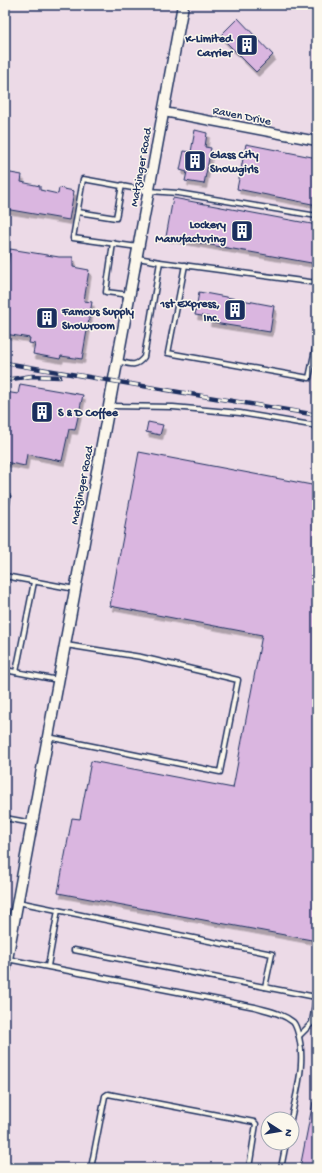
<svg xmlns="http://www.w3.org/2000/svg" width="322" height="1173" viewBox="0 0 322 1173" font-family="'Gochi Hand',sans-serif">
  <defs>
    <filter id="shadow"><feDropShadow dx="2.5" dy="4.5" stdDeviation="0" flood-color="#0004"/></filter>
  </defs>
  <rect width="100%" height="100%" fill="#f4eaea"/>
  <filter id="ink" filterUnits="userSpaceOnUse"><feTurbulence type="fractalNoise" baseFrequency=".025" numOctaves="2"/><feDisplacementMap in="SourceGraphic" scale="8" xChannelSelector="R" yChannelSelector="G"/><feConvolveMatrix kernelMatrix="1 2 1 2 8 2 1 2 1" color-interpolation-filters="sRGB"/></filter>
  <g filter="url(#ink)">
    <path fill="#ecdae7" fill-rule="evenodd" d="M 5,5 L 317,5 L 317,1168 L 5,1168 ZM 268,1119 L 292,1119 L 292,1143 L 268,1143 Z"/>
    <g fill="#dab6e0" stroke="#1b2f5e" filter="url(#shadow)">
      <polygon points="238,18 273,55 256,72 220,36"/>
      <polygon points="195,130 207,133 205,147 211,148 204,184 185,181 187,172 180,170 184,151 191,152"/>
      <polygon points="246,144 317,158 317,205 237,189"/>
      <polygon points="5,172 22,175 21,182 40,186 40,190 58,194 59,188 74,191 69,220 5,209"/>
      <polygon points="173,198 317,225 317,264 166,237"/>
      <polygon points="10,249 59,257 73,257 73,267 89,270 84,301 92,302 82,359 61,356 60,359 33,354 35,344 29,343 30,338 5,334 5,282"/>
      <polygon points="199,292 274,306 270,332 208,322 209,317 195,315"/>
      <polygon points="20,384 83,395 75,430 69,429 62,461 27,454 25,466 5,462 5,392 18,394"/>
      <polygon points="148,422 163,425 160,435 146,432"/>
      <polygon points="139,452 317,486 317,941 58,893 72,818 80,819 91,761 233,788 262,635 110,606"/>
      <polygon points="313,1102 317,1102 317,1168 300,1168"/>
    </g>
    <g fill="none" stroke-linecap="round" stroke-linejoin="round">
      <g stroke="#1b2f5e" stroke-width="7">
        <g id="service">
          <polyline points="78,212 116,218 122,185"/>
          <polyline points="113,243 106,292 130,295"/>
          <polyline points="138,247 73,238 83,179 149,191 178,193 317,216"/>
          <polyline points="138,258 160,262 317,283"/>
          <polyline points="185,265 168,353 309,378 317,340"/>
          <path d="M 118,361 C 129,364 136,368 144,357 L 160,262"/>
          <polyline points="110,406 173,407 240,413 317,426"/>
          <polyline points="5,497 8,497 5,514"/>
          <polyline points="5,576 75,589"/>
          <polyline points="5,670 58,680"/>
          <polyline points="16,672 34,582"/>
          <polyline points="48,737 220,772 238,680 141,657 66,645"/>
          <polyline points="5,818 32,823"/>
          <polyline points="18,902 272,954 265,987"/>
          <polyline points="5,916 14,918"/>
          <polyline points="74,950 316,997 312,1023 299,1036"/>
          <path d="M 7,959 L 255,1007 C 268,1011 282,1013 293,1022 C 295,1024 296,1027 297,1030 C 307,1059 297,1090 291,1119"/>
          <polyline points="48,966 58,910"/>
          <polyline points="91,1168 105,1096 108,1094 254,1122 256,1124 249,1168"/>
          <polyline points="281,1168 286,1143"/>
        </g>
      </g>
      <g stroke="#1b2f5e" stroke-width="11">
        <polyline id="minor" points="164,112 317,141"/>
      </g>
      <g stroke="#1b2f5e" stroke-width="13">
        <polyline id="tertiary" points="5,970 183,5"/>
      </g>
      <use href="#service" stroke="#fbf7ec" stroke-width="4"/>
      <use href="#minor" stroke="#fbf7ec" stroke-width="8"/>
      <use href="#tertiary" stroke="#fbf7ec" stroke-width="10"/>
      <g stroke="#1b2f5e" stroke-width="4.5">
        <g id="rail">
          <polyline points="5,363 317,415"/>
          <polyline points="5,380 32,376 60,377"/>
        </g>
      </g>
      <use href="#rail" stroke="#fbf7ec" stroke-width="3" stroke-dasharray="9" stroke-linecap="butt"/>
    </g>
  </g>
  <defs>
    <g id="building-square" transform="scale(1.15)"><rect x="-9" y="-9" width="18" height="18" rx="4" fill="#1b2f5e" stroke="#fbf7ec"/><path d="M-4-6H4V6H1V3H-1V6H-4ZM-2.5-4.3h1.7v1.8h-1.7ZM.8-4.3h1.7v1.8H.8ZM-2.5-1h1.7V.8h-1.7ZM.8-1h1.7V.8H.8Z" fill="#fff"/></g>
  </defs>
  <g fill-rule="evenodd">
    <use href="#building-square" x="247" y="45"/>
    <use href="#building-square" x="195" y="161"/>
    <use href="#building-square" x="242" y="231"/>
    <use href="#building-square" x="235" y="310"/>
    <use href="#building-square" x="47" y="318"/>
    <use href="#building-square" x="42" y="412"/>
  </g>
  <g text-anchor="middle" stroke-width="3" stroke-linejoin="round" paint-order="stroke">
    <g font-size="12" font-weight="bold" fill="#1b2f5e" stroke="#fbf7ec" text-anchor="end">
      <text x="232" y="42">K-Limited<tspan x="232" dy="14">Carrier</tspan></text>
      <text x="210" y="158" text-anchor="start">Glass City<tspan x="210" dy="14">Showgirls</tspan></text>
      <text x="226" y="228">Lockery<tspan x="226" dy="14">Manufacturing</tspan></text>
      <text x="220" y="307">1st Express,<tspan x="220" dy="14">Inc.</tspan></text>
      <text x="62" y="315" text-anchor="start">Famous Supply<tspan x="62" dy="14">Showroom</tspan></text>
      <text x="58" y="416" text-anchor="start">S &amp; D Coffee</text>
    </g>
    <g font-size="12" fill="#1b2f5e" stroke="#fbf7ec">
      <text transform="translate(242 115) rotate(11)" y="4">Raven Drive</text>
      <text transform="translate(140 167) rotate(-80)" y="4">Matzinger Road</text>
      <text transform="translate(81 485) rotate(-79)" y="4">Matzinger Road</text>
    </g>
  </g>
  <rect width="322" height="1173" fill="none" stroke="#fbf7ec" stroke-width="20"/>
  <rect x="10" y="10" width="302" height="1153" fill="none" stroke="#1b2f5e" stroke-width="1.5" filter="url(#ink)"/>
  <g transform="translate(280 1131) rotate(102)"><circle r="19" fill="#fbf7ec" stroke="#a1a7b3"/>
  <path d="M0-3L7 15L0 10L-7 15Z" fill="#1b2f5e"/>
  <text y="-6" font-size="11" font-weight="bold" text-anchor="middle" fill="#1b2f5e">N</text>
  </g>
</svg>
